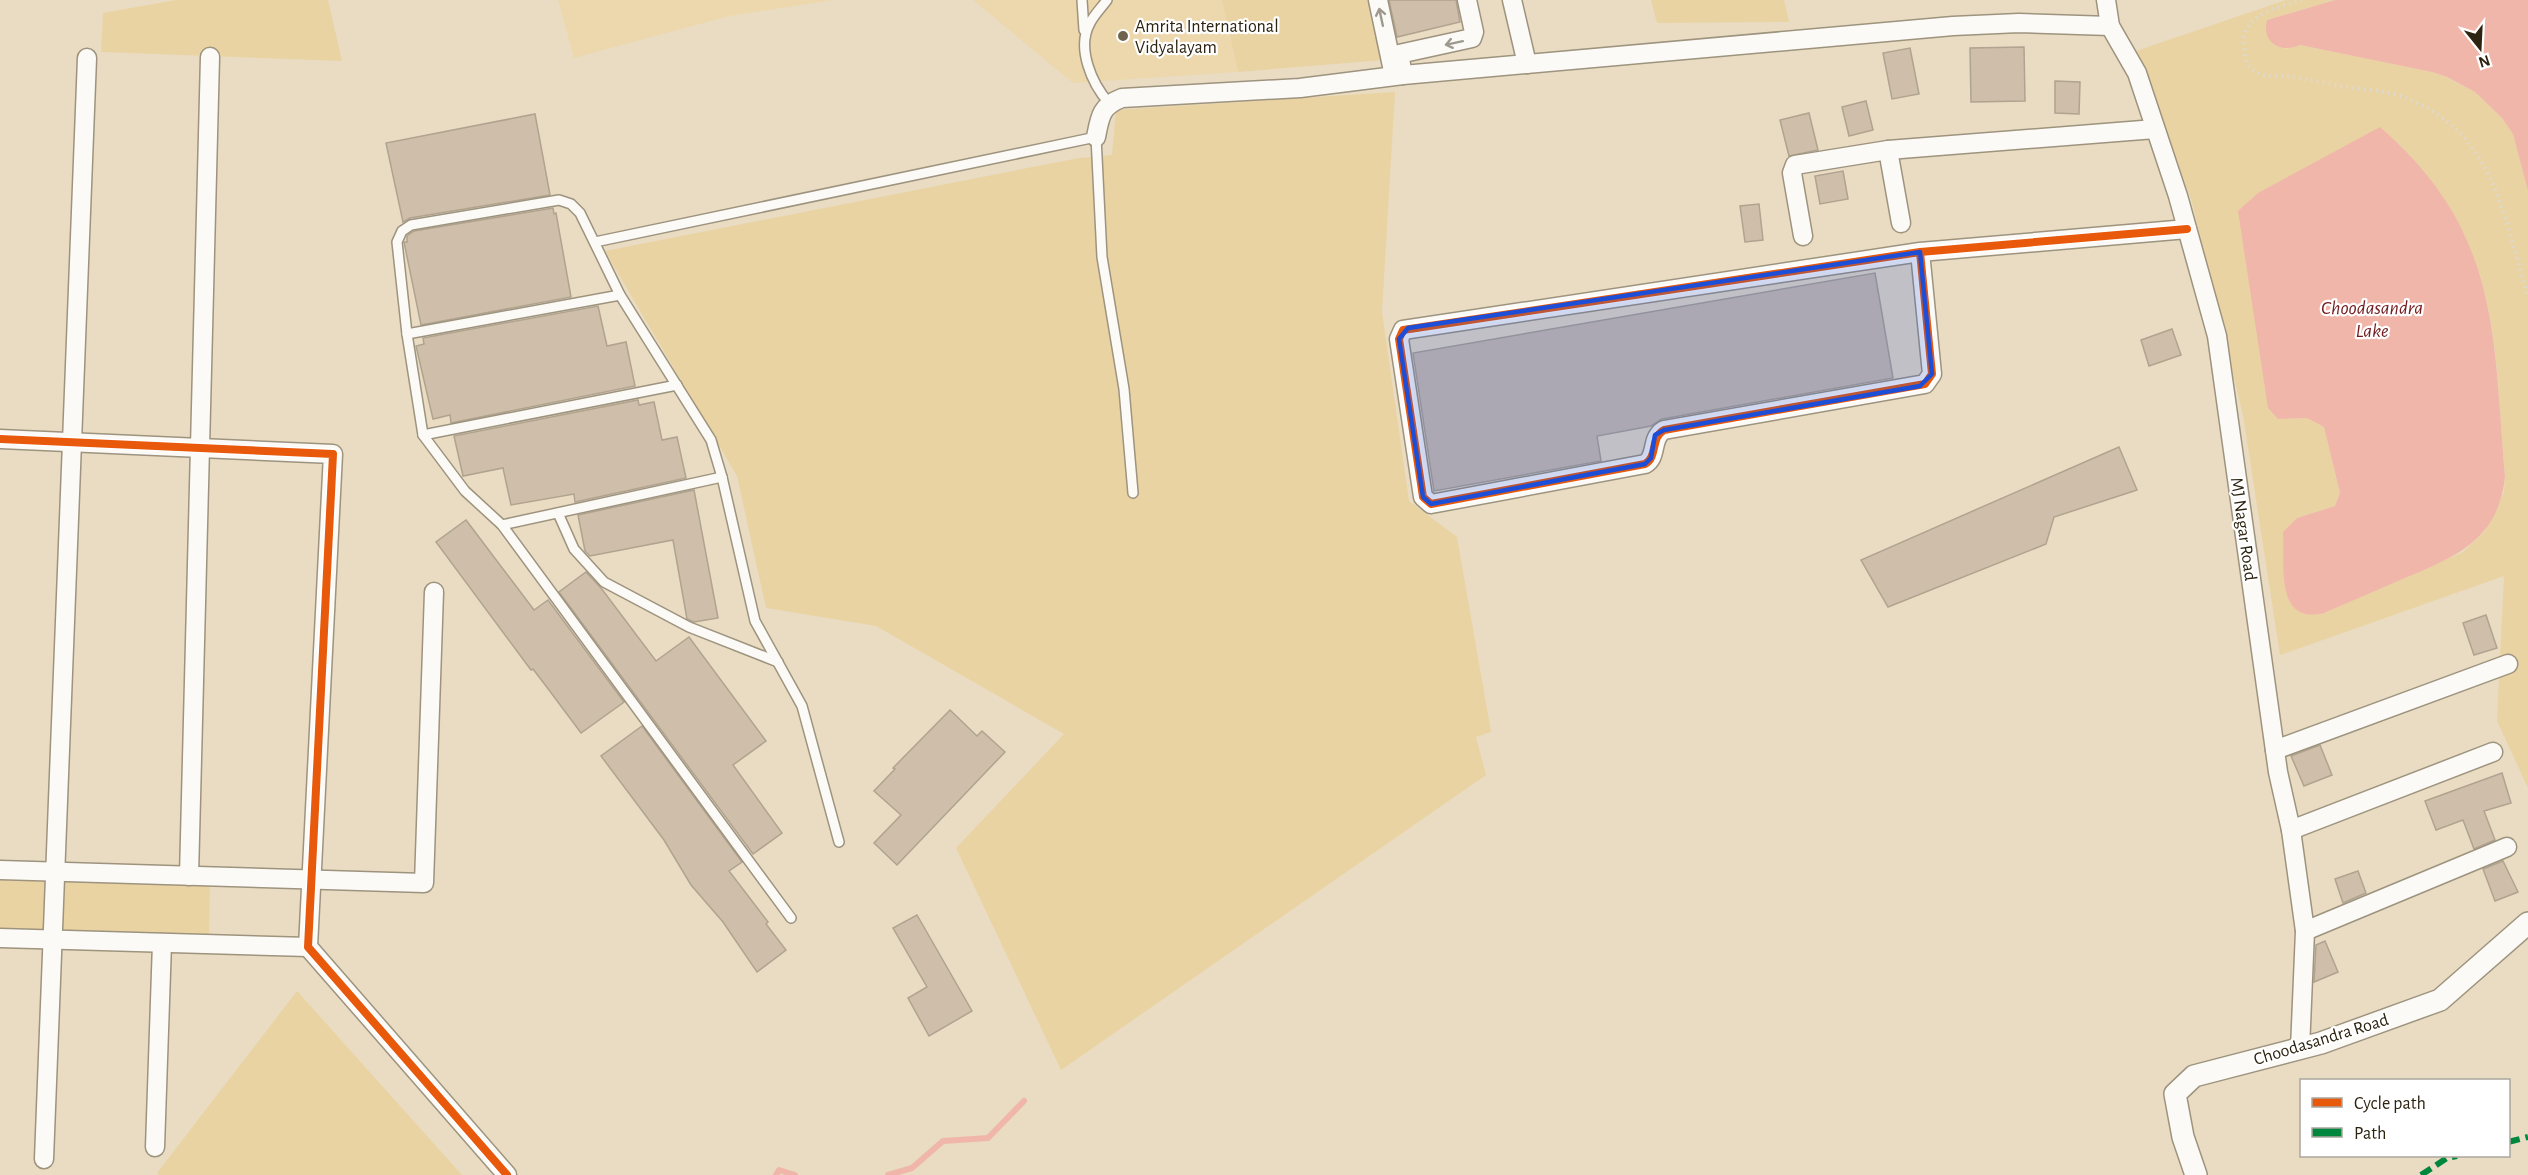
<svg xmlns="http://www.w3.org/2000/svg" width="2528" height="1175" viewBox="0 0 2528 1175" font-family="'Alegreya Sans',sans-serif">
  <rect width="100%" height="100%" fill="#e9dcc2"/>
  <g fill="#edd8ad">
    <polygon points="558,0 833,0 729,16 574,58"/>
    <polygon points="973,0 1222,0 1238,72 1073,83"/>
  </g>
  <g fill="#ead3a3" fill-rule="evenodd">
    <polygon points="176,0 328,0 342,61 101,52 103,13"/>
    <polygon points="1222,0 1371,0 1384,60 1238,72"/>
    <polygon points="1651,0 1784,0 1789,22 1657,23"/>
    <path d="M 2286,0 L 2335,0 L 2267,20 L 2286,49 L 2300,45 L 2432,72 L 2446,77 L 2475,92 L 2502,118 L 2513,134 L 2528,191 L 2528,788 L 2497,721 L 2504,576 L 2280,655 L 2243,415 L 2192,202 L 2136,51 ZM 2398,143 C 2501,246 2494,343 2505,477 L 2504,492 L 2485,531 L 2463,552 L 2324,613 L 2307,614 L 2297,518 L 2335,506 L 2340,493 L 2324,427 L 2307,418 L 2278,419 Z"/>
    <polygon points="1395,92 1382,312 1409,501 1457,537 1491,732 1476,737 1486,775 1061,1070 956,848 1064,734 876,626 766,608 737,476 605,251 1079,158 1112,155 1116,110"/>
    <polygon points="0,880 210,886 209,935 0,929"/>
    <polygon points="297,991 462,1175 159,1175 157,1173"/>
  </g>
  <g fill="#f0b6aa">
    <path d="M 2335,0 L 2528,0 L 2528,191 L 2513,134 L 2502,118 L 2475,92 L 2447,77 L 2432,72 L 2300,45 C 2281,54 2261,42 2267,20 Z"/>
    <path d="M 2380,127 C 2500,231 2493,332 2505,477 C 2498,540 2457,556 2405,578 C 2378,590 2351,601 2324,613 C 2274,625 2285,564 2283,532 L 2297,518 L 2335,506 L 2340,493 L 2324,427 L 2307,418 L 2278,419 L 2268,408 L 2238,211 L 2258,193 Z"/>
  </g>
  <g fill="none" stroke-linecap="round" stroke-linejoin="round">
    <g stroke="#f0b6aa" stroke-width="6">
      <polyline points="776,1175 779,1170 795,1175"/>
      <polyline points="888,1175 912,1168 943,1141 988,1138 1024,1101"/>
    </g>
  </g>
  <g fill="#cfbfaa" stroke="#b0a390" stroke-width="1.5">
    <polygon points="1389,0 1456,0 1460,22 1397,37"/>
    <polygon points="2024,47 2025,101 1971,102 1970,48"/>
    <polygon points="1910,48 1919,94 1892,99 1883,53"/>
    <polygon points="2055,81 2080,82 2079,114 2055,113"/>
    <polygon points="1866,101 1873,130 1849,136 1842,107"/>
    <polygon points="1809,113 1818,150 1789,156 1780,120"/>
    <polygon points="535,114 550,195 410,218 403,222 386,143"/>
    <polygon points="1843,171 1848,199 1820,204 1815,176"/>
    <polygon points="1759,204 1763,240 1745,242 1740,206"/>
    <polygon points="553,208 554,214 556,213 571,297 421,325 404,242 407,242 407,236 414,231"/>
    <polygon points="1875,273 1893,378 1662,419 1651,426 1597,436 1601,461 1434,491 1413,353"/>
    <polygon points="598,306 607,346 626,342 635,386 451,423 450,415 433,419 416,346 424,344 423,338"/>
    <polygon points="2172,329 2181,355 2149,366 2141,340"/>
    <polygon points="638,400 639,405 654,402 662,440 677,437 686,478 575,502 574,494 511,505 503,468 463,476 454,436"/>
    <polygon points="2119,447 2137,490 2054,517 2046,544 1888,607 1861,560"/>
    <polygon points="694,490 718,618 694,622 687,619 673,540 590,556 585,551 578,515"/>
    <polygon points="466,520 534,610 548,600 624,702 581,733 549,690 533,669 531,670 436,542"/>
    <polygon points="586,572 601,588 656,661 689,637 766,741 733,765 782,833 753,854 559,592"/>
    <polygon points="2486,615 2497,648 2474,655 2463,623"/>
    <polygon points="950,710 977,736 982,731 1005,752 897,865 874,843 901,815 874,791 895,769 893,768"/>
    <polygon points="642,726 742,862 729,871 768,922 766,924 786,950 757,972 723,922 691,885 664,840 601,756"/>
    <polygon points="2320,745 2332,775 2304,786 2291,756"/>
    <polygon points="2502,773 2511,803 2484,811 2495,840 2474,849 2463,820 2436,830 2425,801"/>
    <polygon points="2503,861 2518,892 2495,901 2483,869"/>
    <polygon points="2358,871 2366,893 2343,903 2335,879"/>
    <polygon points="917,915 972,1011 929,1036 908,998 927,987 893,928"/>
    <polygon points="2325,941 2338,972 2314,982 2316,945"/>
  </g>
  <g fill="none" stroke-linecap="round" stroke-linejoin="round">
    <g stroke="#9d937e" stroke-width="12">
      <g id="service">
        <polyline points="1082,0 1084,30"/>
        <path d="M 1107,0 C 1102,7 1094,15 1090,23 C 1076,48 1092,84 1109,103"/>
        <polyline points="595,242 1096,137 1102,257 1124,389 1133,493"/>
        <polyline points="407,334 620,295"/>
        <polyline points="423,435 677,385"/>
        <polyline points="558,513 574,549 604,582 689,627 778,662"/>
        <polyline points="502,525 722,477"/>
        <polyline points="791,918 502,525 465,491 423,435 407,334 397,242 402,231 411,225 559,200 571,204 580,213 620,295 711,440 722,477 755,621 802,706 839,842"/>
      </g>
    </g>
    <g stroke="#9d937e" stroke-width="21">
      <g id="minor">
        <polyline points="1378,0 1393,71"/>
        <polyline points="1512,0 1527,64"/>
        <polyline points="2106,0 2110,26 2137,73 2178,196 2217,336 2278,772 2291,830 2305,931 2300,1049"/>
        <polyline points="1403,75 1399,54 1472,38 1474,32 1467,0"/>
        <path d="M 1096,137 C 1100,116 1101,106 1122,98 L 1300,88 L 1403,75 L 1953,26 L 2019,23 L 2110,26"/>
        <polyline points="1888,150 1901,223"/>
        <polyline points="1803,236 1792,173 1795,165 1888,150 2155,129"/>
        <path d="M 1920,252 L 1932,374 L 1925,384 L 1664,430 C 1650,438 1658,457 1645,464 L 1431,504 L 1423,497 L 1399,339 L 1403,330 L 1920,252 L 2187,229"/>
        <polyline points="0,439 333,454 308,947 507,1175"/>
        <polyline points="2275,750 2508,664"/>
        <polyline points="2291,830 2493,752"/>
        <polyline points="0,870 424,883 434,592"/>
        <polyline points="189,876 210,57"/>
        <polyline points="2305,931 2507,847"/>
        <polyline points="0,938 308,947"/>
        <polyline points="155,1147 162,943"/>
        <polyline points="44,1159 87,58"/>
      </g>
    </g>
    <g stroke="#9d937e" stroke-width="24">
      <polyline id="tertiary" points="2196,1175 2183,1137 2175,1094 2194,1076 2321,1043 2440,1000 2528,923"/>
    </g>
    <path stroke="#ddd9d0" stroke-width="4" stroke-dasharray="1.5 4.5" stroke-linecap="butt" d="M 2302,0 C 2282,6 2250,12 2244,36 C 2242,41 2245,49 2245,54 C 2246,67 2253,73 2266,76 C 2291,74 2321,83 2347,87 C 2362,89 2378,90 2393,94 C 2493,124 2501,209 2528,296"/>
    <use href="#service" stroke="#fcfaf6" stroke-width="9"/>
    <use href="#minor" stroke="#fcfaf6" stroke-width="18"/>
    <use href="#tertiary" stroke="#fcfaf6" stroke-width="21"/>
    <g stroke="#00873e" stroke-width="6" stroke-dasharray="12 6" stroke-linecap="butt">
      <polyline points="2508,1142 2528,1137"/>
      <polyline points="2421,1175 2447,1158 2457,1156"/>
    </g>
    <g stroke="#fff" stroke-width="11">
      <g id="cycleway">
        <path d="M 1920,252 L 1932,374 L 1925,384 L 1664,430 C 1650,438 1658,457 1645,464 L 1431,504 L 1423,497 L 1399,339 L 1403,330 L 1920,252 L 2187,229"/>
        <polyline points="0,439 333,454 308,947 507,1175"/>
      </g>
    </g>
    <use href="#cycleway" stroke="#e8590c" stroke-width="8"/>
  </g>
  <defs><path id="oneway-shaft" d="M-6 0H5M1.5-3L5.5 0L1.5 3" fill="none" stroke-width="1.6" stroke-linecap="round" stroke-linejoin="round" transform="scale(1.5)"/></defs>
  <g stroke="#9e998e">
    <use href="#oneway-shaft" transform="translate(1381 17) rotate(-102)"/>
    <use href="#oneway-shaft" transform="translate(1454 43) rotate(168)"/>
  </g>
  <path fill="#1d4ed8" fill-opacity="0.2" stroke="#1d4ed8" stroke-width="4.5" stroke-linejoin="round" d="M 1920,252 L 1932,374 L 1920,386 L 1664,430 L 1655,435 L 1651,458 L 1645,464 L 1431,504 L 1423,497 L 1399,339 L 1408,328 Z"/>
  <circle fill="#6e644e" stroke="#fff" stroke-width="2" cx="1123" cy="36" r="6"/>
  <g text-anchor="middle" stroke-width="4.5" stroke-linejoin="round" paint-order="stroke">
    <g font-size="18" fill="#2c2310" stroke="#fff" text-anchor="start">
      <text x="1135" y="32">Amrita International<tspan x="1135" dy="21">Vidyalayam</tspan></text>
    </g>
    <g font-size="18" fill="#2c2310" stroke="#fff">
      <text transform="translate(2244 529) rotate(82)" y="6">MJ Nagar Road</text>
      <text transform="translate(2321 1039) rotate(-17)" y="6">Choodasandra Road</text>
    </g>
    <g font-size="20" font-style="italic" fill="#731c1e" stroke="#fff">
      <text x="2372" y="314">Choodasandra<tspan x="2372" dy="23">Lake</tspan></text>
    </g>
  </g>
  <rect x="2300" y="1079" width="210" height="78" fill="#ffffff" stroke="#aba79f" stroke-width="1.5"/>
  <rect x="2312" y="1098" width="30" height="9" fill="#e8590c" stroke="#aba79f" stroke-width="1.5"/>
  <text x="2354" y="1109" font-size="18" fill="#2c2310">Cycle path</text>
  <rect x="2312" y="1128" width="30" height="9" fill="#00873e" stroke="#aba79f" stroke-width="1.5"/>
  <text x="2354" y="1139" font-size="18" fill="#2c2310">Path</text>
  <g transform="translate(2480 48) rotate(162)" stroke="#ffffff" stroke-width="4.5" paint-order="stroke">
  <path d="M0-4.5L10 22L0 15L-10 22Z" fill="#2c2310"/>
  <text y="-9" font-size="16" font-weight="bold" text-anchor="middle" fill="#2c2310">N</text>
  </g>
</svg>
